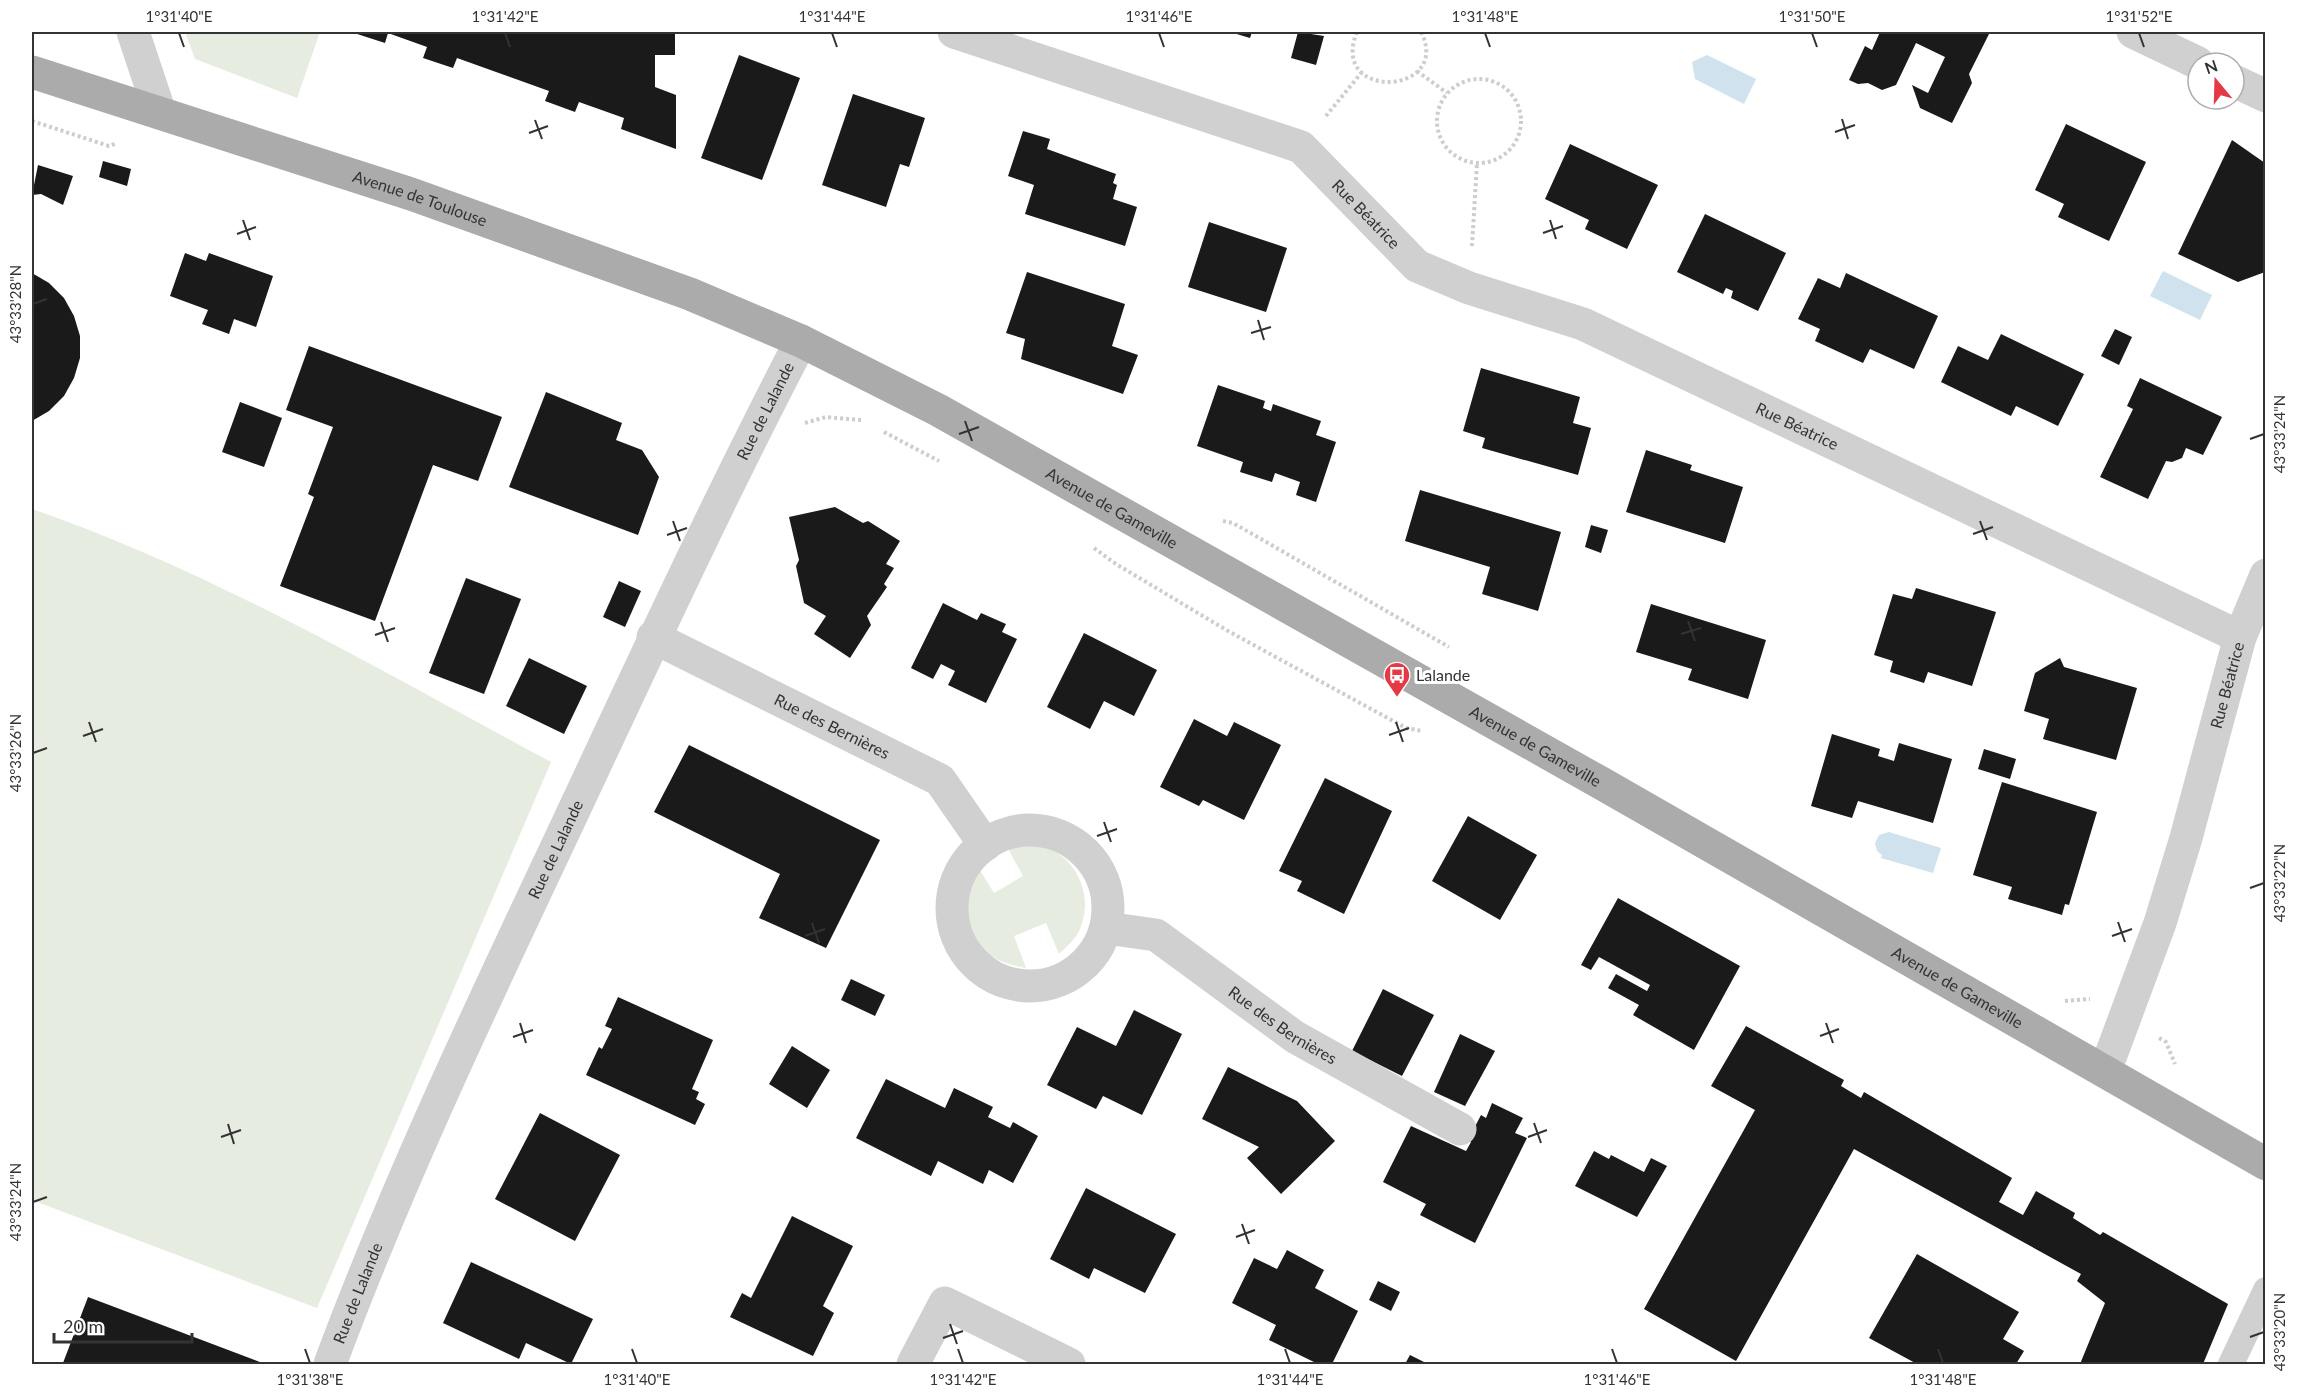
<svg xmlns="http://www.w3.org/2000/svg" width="2297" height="1396" viewBox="0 0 2297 1396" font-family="Lato,sans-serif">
  <rect width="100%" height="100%" fill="#fff"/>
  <g fill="#e6ecdf">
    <polygon points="185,32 320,32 297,98 195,59"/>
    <path d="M 32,509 C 214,572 381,671 551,762 L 317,1308 L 32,1200 Z"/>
    <path d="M 1020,841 C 1065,841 1098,886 1080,929 C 1076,939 1066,947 1059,954 L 1046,923 L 1014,936 L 1026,968 C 970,960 940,912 976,864 L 994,893 L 1023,876 L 1006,845 Z"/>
  </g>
  <g fill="#cfe2ee">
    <polygon points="1707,55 1756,79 1744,104 1695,79 1692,62"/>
    <polygon points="2163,271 2212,295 2200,320 2150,296"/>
    <polygon points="1889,832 1941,848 1933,873 1881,858 1882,855 1877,851 1875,843 1879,835"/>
  </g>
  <g fill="#1a1a1a">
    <polygon points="351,32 675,32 675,55 655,55 655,87 676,95 676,149 621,129 624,118 579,102 575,112 545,101 549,91 457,58 453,68 423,58 427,47 388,33 385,43"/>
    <polygon points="1230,32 1252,32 1250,38"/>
    <polygon points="1298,32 1324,36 1316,65 1291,58"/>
    <polygon points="1880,32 1990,32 1969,74 1972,83 1952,123 1920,108 1912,85 1928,93 1945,57 1916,43 1896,85 1882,90 1868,83 1858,84 1849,80 1865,46 1872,50"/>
    <polygon points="739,55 800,78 762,180 701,158"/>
    <polygon points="853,94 925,118 909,167 900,164 886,207 822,185"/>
    <polygon points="2066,124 2146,162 2109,241 2058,217 2064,204 2035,190"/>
    <polygon points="1023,131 1050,139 1047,149 1116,174 1113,183 1117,185 1113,199 1137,207 1125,246 1025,214 1034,185 1008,176"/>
    <polygon points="2232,140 2265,163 2265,272 2238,282 2178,254"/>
    <polygon points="1570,144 1658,185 1627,249 1585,229 1589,220 1545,199"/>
    <polygon points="103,161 131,169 127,186 99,177"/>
    <polygon points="38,165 73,176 63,205 41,194 32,195"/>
    <polygon points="1705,214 1786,253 1758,311 1731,298 1733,291 1726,288 1723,294 1677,272"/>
    <polygon points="1209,222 1287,248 1266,312 1188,287"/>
    <polygon points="185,253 206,261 209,253 273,276 256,327 234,319 229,334 202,324 208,310 170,296"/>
    <polygon points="1027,272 1125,304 1112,346 1138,355 1123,394 1021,359 1025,339 1006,333"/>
    <polygon points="32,273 49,283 64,298 74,316 80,336 80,358 74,378 64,396 49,411 32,421"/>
    <polygon points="1846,273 1938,316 1914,369 1870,349 1863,363 1815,341 1820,329 1798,319 1818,278 1840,288"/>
    <polygon points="2115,329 2132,337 2119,365 2101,356"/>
    <polygon points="2001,334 2084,374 2058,426 2016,406 2011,416 1941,382 1958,346 1988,360"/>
    <polygon points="309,346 502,417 478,481 433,465 375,621 280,586 314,497 308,494 333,427 286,410"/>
    <polygon points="1481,368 1580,397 1573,423 1591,428 1578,475 1482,448 1485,438 1463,431"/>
    <polygon points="2140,378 2222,417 2203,455 2186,448 2182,458 2172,462 2166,461 2148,499 2100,477 2133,409 2127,406"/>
    <polygon points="1218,385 1265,401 1263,408 1271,411 1273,404 1321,421 1316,435 1336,442 1316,502 1296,495 1300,482 1275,473 1272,482 1240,472 1243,462 1197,446"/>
    <polygon points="546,392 622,423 616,440 642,450 659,477 638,535 509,487"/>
    <polygon points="240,402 282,418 264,467 222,452"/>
    <polygon points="1646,450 1692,465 1690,470 1743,487 1725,543 1626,512"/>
    <polygon points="1420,490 1561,532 1538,611 1482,594 1490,567 1405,541"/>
    <polygon points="835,507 863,523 868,521 900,541 886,564 894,568 884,584 887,587 867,616 871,625 850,658 814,634 826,616 804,603 796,566 799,560 789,517"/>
    <polygon points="1591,525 1608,530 1601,553 1585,547"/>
    <polygon points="466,578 521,599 484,694 429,673"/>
    <polygon points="619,581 641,591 625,627 603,617"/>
    <polygon points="1916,588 1996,612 1972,686 1928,672 1924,683 1890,672 1893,661 1874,655 1893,594 1912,599"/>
    <polygon points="943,603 977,620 981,613 1006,624 1002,632 1017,639 986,703 948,685 955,671 941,664 933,679 911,668"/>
    <polygon points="1651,604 1766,640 1748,699 1688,680 1692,669 1636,652"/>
    <polygon points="1084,633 1157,670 1134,716 1104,701 1090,729 1047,707"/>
    <polygon points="529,658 587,686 564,734 506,706"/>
    <polygon points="2060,658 2064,667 2137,688 2116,760 2043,739 2049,719 2024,711 2035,673"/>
    <polygon points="1194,719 1227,736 1234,722 1281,745 1244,820 1203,800 1199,806 1160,787"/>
    <polygon points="1832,734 1880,749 1878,756 1894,761 1899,743 1952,759 1933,823 1858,801 1852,818 1811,806"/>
    <polygon points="689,745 880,840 826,948 759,918 780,874 654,812"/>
    <polygon points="1984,749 2016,759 2010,779 1978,769"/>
    <polygon points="1325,778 1392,811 1344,914 1297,891 1302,881 1279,871"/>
    <polygon points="2002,782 2097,812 2069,905 2065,904 2062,915 2008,899 2012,887 1973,875"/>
    <polygon points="1468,816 1537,855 1500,920 1432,881"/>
    <polygon points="1618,898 1740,966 1694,1050 1633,1015 1639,1005 1608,988 1616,974 1647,991 1650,985 1599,957 1591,970 1581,965"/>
    <polygon points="851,979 885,995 875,1016 841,1000"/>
    <polygon points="1383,989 1434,1015 1402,1076 1352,1051"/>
    <polygon points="618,997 713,1040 692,1089 699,1092 696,1099 705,1104 695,1125 586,1075 599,1047 602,1049 612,1029 605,1026"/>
    <polygon points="1134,1010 1182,1034 1142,1115 1103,1096 1096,1109 1047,1085 1077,1027 1116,1046"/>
    <polygon points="1746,1026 1844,1080 1841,1086 1861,1098 1864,1092 2012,1178 1999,1202 2023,1215 2036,1191 2075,1213 2073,1218 2100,1235 2103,1232 2228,1304 2203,1364 2080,1364 2105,1303 2077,1281 2081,1274 1854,1149 1736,1361 1644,1309 1755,1110 1711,1086"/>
    <polygon points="1460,1034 1495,1051 1465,1106 1434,1092"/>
    <polygon points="792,1046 830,1070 807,1108 769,1084"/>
    <polygon points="1228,1067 1297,1101 1335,1141 1281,1194 1247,1158 1259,1147 1202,1119"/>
    <polygon points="886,1079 945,1108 954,1088 993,1107 988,1117 1010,1128 1013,1122 1038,1136 1013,1183 989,1170 983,1184 938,1161 931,1176 856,1138"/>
    <polygon points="1492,1103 1523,1118 1515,1133 1527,1138 1475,1243 1420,1215 1426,1204 1383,1182 1411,1126 1466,1151 1471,1142 1468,1140 1481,1115 1486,1118"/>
    <polygon points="540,1113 620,1155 575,1241 495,1199"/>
    <polygon points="1594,1151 1609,1159 1611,1155 1644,1172 1651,1158 1667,1166 1637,1217 1575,1186"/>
    <polygon points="1086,1188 1176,1234 1145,1293 1094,1268 1089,1279 1050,1259"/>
    <polygon points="792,1216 853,1246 823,1306 834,1313 813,1356 730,1317 742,1293 751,1298"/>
    <polygon points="1287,1250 1324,1270 1315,1288 1358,1311 1332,1364 1318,1364 1269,1340 1276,1325 1232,1303 1254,1258 1277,1269"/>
    <polygon points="1917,1254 2019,1312 2003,1339 2024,1351 2016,1364 1917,1364 1869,1338"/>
    <polygon points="471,1262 593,1319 571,1364 526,1343 519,1359 443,1323"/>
    <polygon points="1378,1281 1400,1292 1391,1311 1369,1300"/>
    <polygon points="88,1297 265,1364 63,1363"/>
    <polygon points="1410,1355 1428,1364 1405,1364"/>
  </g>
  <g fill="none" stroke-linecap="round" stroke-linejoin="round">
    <g stroke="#cdcdcd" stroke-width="4" stroke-dasharray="3 3" stroke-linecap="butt">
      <path d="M 1357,32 C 1328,102 1453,95 1421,32"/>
      <polyline points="1417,71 1447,93"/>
      <circle cx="1479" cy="121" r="42"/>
      <polyline points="1326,116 1362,72"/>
      <polyline points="32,121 109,146 117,143"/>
      <polyline points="1472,246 1477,163"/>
      <polyline points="805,423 826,417 861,420"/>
      <polyline points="884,432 939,461"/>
      <polyline points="1223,521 1233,523 1449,647"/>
      <polyline points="1094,548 1116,564 1228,631 1406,728 1422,731"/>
      <polyline points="2065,1001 2090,999"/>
      <polyline points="2159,1038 2166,1042 2175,1064"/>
    </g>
    <polyline stroke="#d0d0d0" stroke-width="26" points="2231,1364 2266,1290"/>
    <g stroke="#d0d0d0" stroke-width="33">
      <polyline points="133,32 160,113"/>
      <path id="s1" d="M 954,32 L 1301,147 L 1417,266 L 1469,288 L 1583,324 L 2240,637"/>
      <polyline points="2133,32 2198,63"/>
      <polyline points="2234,81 2266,96"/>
      <path id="s2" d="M 653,637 L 940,780 L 985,845"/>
      <circle cx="1030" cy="908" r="78"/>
      <path id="s3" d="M 1106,928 L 1156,935 L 1295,1037 L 1460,1129"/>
      <path id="s4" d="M 2105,1071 L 2160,923 L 2186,838 L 2240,637 L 2266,575"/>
      <polyline points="913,1364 945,1303 1069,1364"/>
    </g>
    <path stroke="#d0d0d0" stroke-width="33" id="s5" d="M 330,1364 C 398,1181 483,1003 567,825 C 643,663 718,500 801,341"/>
    <path stroke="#ababab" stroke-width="33" id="s6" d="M 32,72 L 411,194 L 690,294 L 801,341 L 938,410 L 1601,783 L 2266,1164"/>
  </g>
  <path fill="none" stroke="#333" stroke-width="2" d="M 179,33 L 184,47M 505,33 L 510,47M 832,33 L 837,47M 1159,33 L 1164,47M 1485,33 L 1490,47M 1812,33 L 1817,47M 2139,33 L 2144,47M 1842,119 L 1848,139M 535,120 L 542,139M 1835,132 L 1855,125M 529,133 L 548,126M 243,220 L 250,240M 1550,220 L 1556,239M 1543,233 L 1563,226M 237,234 L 256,227M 33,304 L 47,299M 1258,320 L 1264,340M 1251,333 L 1271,327M 965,421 L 972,441M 959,434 L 979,427M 2250,439 L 2264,434M 673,521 L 680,541M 1980,521 L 1987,540M 1973,534 L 1993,527M 667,535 L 687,528M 1688,621 L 1695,641M 381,622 L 388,642M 1681,634 L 1701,628M 375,635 L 395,628M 89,722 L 96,742M 1396,722 L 1403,742M 1389,735 L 1409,728M 83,736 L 103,729M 33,753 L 47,748M 1104,822 L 1111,842M 1097,836 L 1117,829M 2250,888 L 2264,883M 2118,922 L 2125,942M 812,923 L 819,943M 805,936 L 825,929M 2112,936 L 2132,929M 520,1023 L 526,1043M 1826,1023 L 1833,1043M 1820,1036 L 1839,1029M 513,1037 L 533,1030M 1534,1123 L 1541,1143M 228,1124 L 234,1144M 221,1137 L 241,1130M 1528,1137 L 1547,1130M 33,1202 L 47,1197M 1242,1224 L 1249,1244M 1236,1237 L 1255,1230M 950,1324 L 957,1344M 2250,1337 L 2264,1332M 943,1338 L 963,1331M 305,1349 L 310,1363M 632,1349 L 637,1363M 958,1349 L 963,1363M 1285,1349 L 1290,1363M 1612,1349 L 1617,1363M 1938,1349 L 1943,1363"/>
  <defs>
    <g id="bus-pin" transform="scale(1.35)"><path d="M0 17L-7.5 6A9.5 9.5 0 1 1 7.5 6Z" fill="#e63946" stroke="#fff"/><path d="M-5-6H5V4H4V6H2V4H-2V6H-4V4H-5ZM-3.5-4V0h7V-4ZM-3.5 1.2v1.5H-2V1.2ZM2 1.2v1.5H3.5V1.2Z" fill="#fff"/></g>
  </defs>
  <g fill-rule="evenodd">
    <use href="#bus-pin" x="1397" y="675"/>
  </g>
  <g text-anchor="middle" stroke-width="6" stroke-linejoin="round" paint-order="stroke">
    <g font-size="16" fill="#333" stroke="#fff">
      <text dy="6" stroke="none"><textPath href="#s6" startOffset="408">Avenue de Toulouse</textPath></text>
      <text dy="6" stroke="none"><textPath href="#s1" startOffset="459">Rue Béatrice</textPath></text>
      <text dy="6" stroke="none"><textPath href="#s5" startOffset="1048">Rue de Lalande</textPath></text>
      <text dy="6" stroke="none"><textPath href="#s1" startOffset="945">Rue Béatrice</textPath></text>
      <text dy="6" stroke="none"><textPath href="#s6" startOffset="1168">Avenue de Gameville</textPath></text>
      <text dy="6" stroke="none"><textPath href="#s4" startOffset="405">Rue Béatrice</textPath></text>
      <text dy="6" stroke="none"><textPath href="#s2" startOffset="200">Rue des Bernières</textPath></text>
      <text dy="6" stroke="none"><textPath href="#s6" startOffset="1654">Avenue de Gameville</textPath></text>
      <text dy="6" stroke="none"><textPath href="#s5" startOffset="562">Rue de Lalande</textPath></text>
      <text dy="6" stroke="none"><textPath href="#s6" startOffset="2140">Avenue de Gameville</textPath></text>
      <text dy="6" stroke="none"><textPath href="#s3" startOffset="206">Rue des Bernières</textPath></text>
      <text dy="6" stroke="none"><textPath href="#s5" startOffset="76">Rue de Lalande</textPath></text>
    </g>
    <g font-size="16" fill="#333" stroke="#fff" text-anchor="start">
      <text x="1416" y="681">Lalande</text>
    </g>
  </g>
  <rect width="2297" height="1396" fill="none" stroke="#ffffff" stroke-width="66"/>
  <g transform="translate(2216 81) rotate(341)"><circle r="28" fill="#ffffff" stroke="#adadad" stroke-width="1.5"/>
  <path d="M0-4.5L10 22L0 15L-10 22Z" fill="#e63946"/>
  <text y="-9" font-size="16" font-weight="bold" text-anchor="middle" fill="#333333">N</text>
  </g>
  <path d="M54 1333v9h138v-9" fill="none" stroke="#333333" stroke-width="3"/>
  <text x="63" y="1333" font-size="18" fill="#333333" stroke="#ffffff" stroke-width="4.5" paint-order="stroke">20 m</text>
  <rect x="33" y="33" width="2231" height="1330" fill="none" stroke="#333" stroke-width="2"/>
  <g font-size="15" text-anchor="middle" fill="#333">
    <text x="179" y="22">1°31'40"E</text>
    <text x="505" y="22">1°31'42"E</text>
    <text x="832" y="22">1°31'44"E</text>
    <text x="1159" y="22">1°31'46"E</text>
    <text x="1485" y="22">1°31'48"E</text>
    <text x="1812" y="22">1°31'50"E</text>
    <text x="2139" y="22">1°31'52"E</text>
    <text transform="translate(16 304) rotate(-90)" y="5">43°33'28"N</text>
    <text transform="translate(2280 434) rotate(-90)" y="5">43°33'24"N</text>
    <text transform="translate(16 753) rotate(-90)" y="5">43°33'26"N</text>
    <text transform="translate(2280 883) rotate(-90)" y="5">43°33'22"N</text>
    <text transform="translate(16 1202) rotate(-90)" y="5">43°33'24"N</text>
    <text transform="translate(2280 1332) rotate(-90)" y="5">43°33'20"N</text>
    <text x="310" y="1385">1°31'38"E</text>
    <text x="637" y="1385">1°31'40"E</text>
    <text x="963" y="1385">1°31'42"E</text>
    <text x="1290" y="1385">1°31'44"E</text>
    <text x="1617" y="1385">1°31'46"E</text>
    <text x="1943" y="1385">1°31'48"E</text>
  </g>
</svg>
